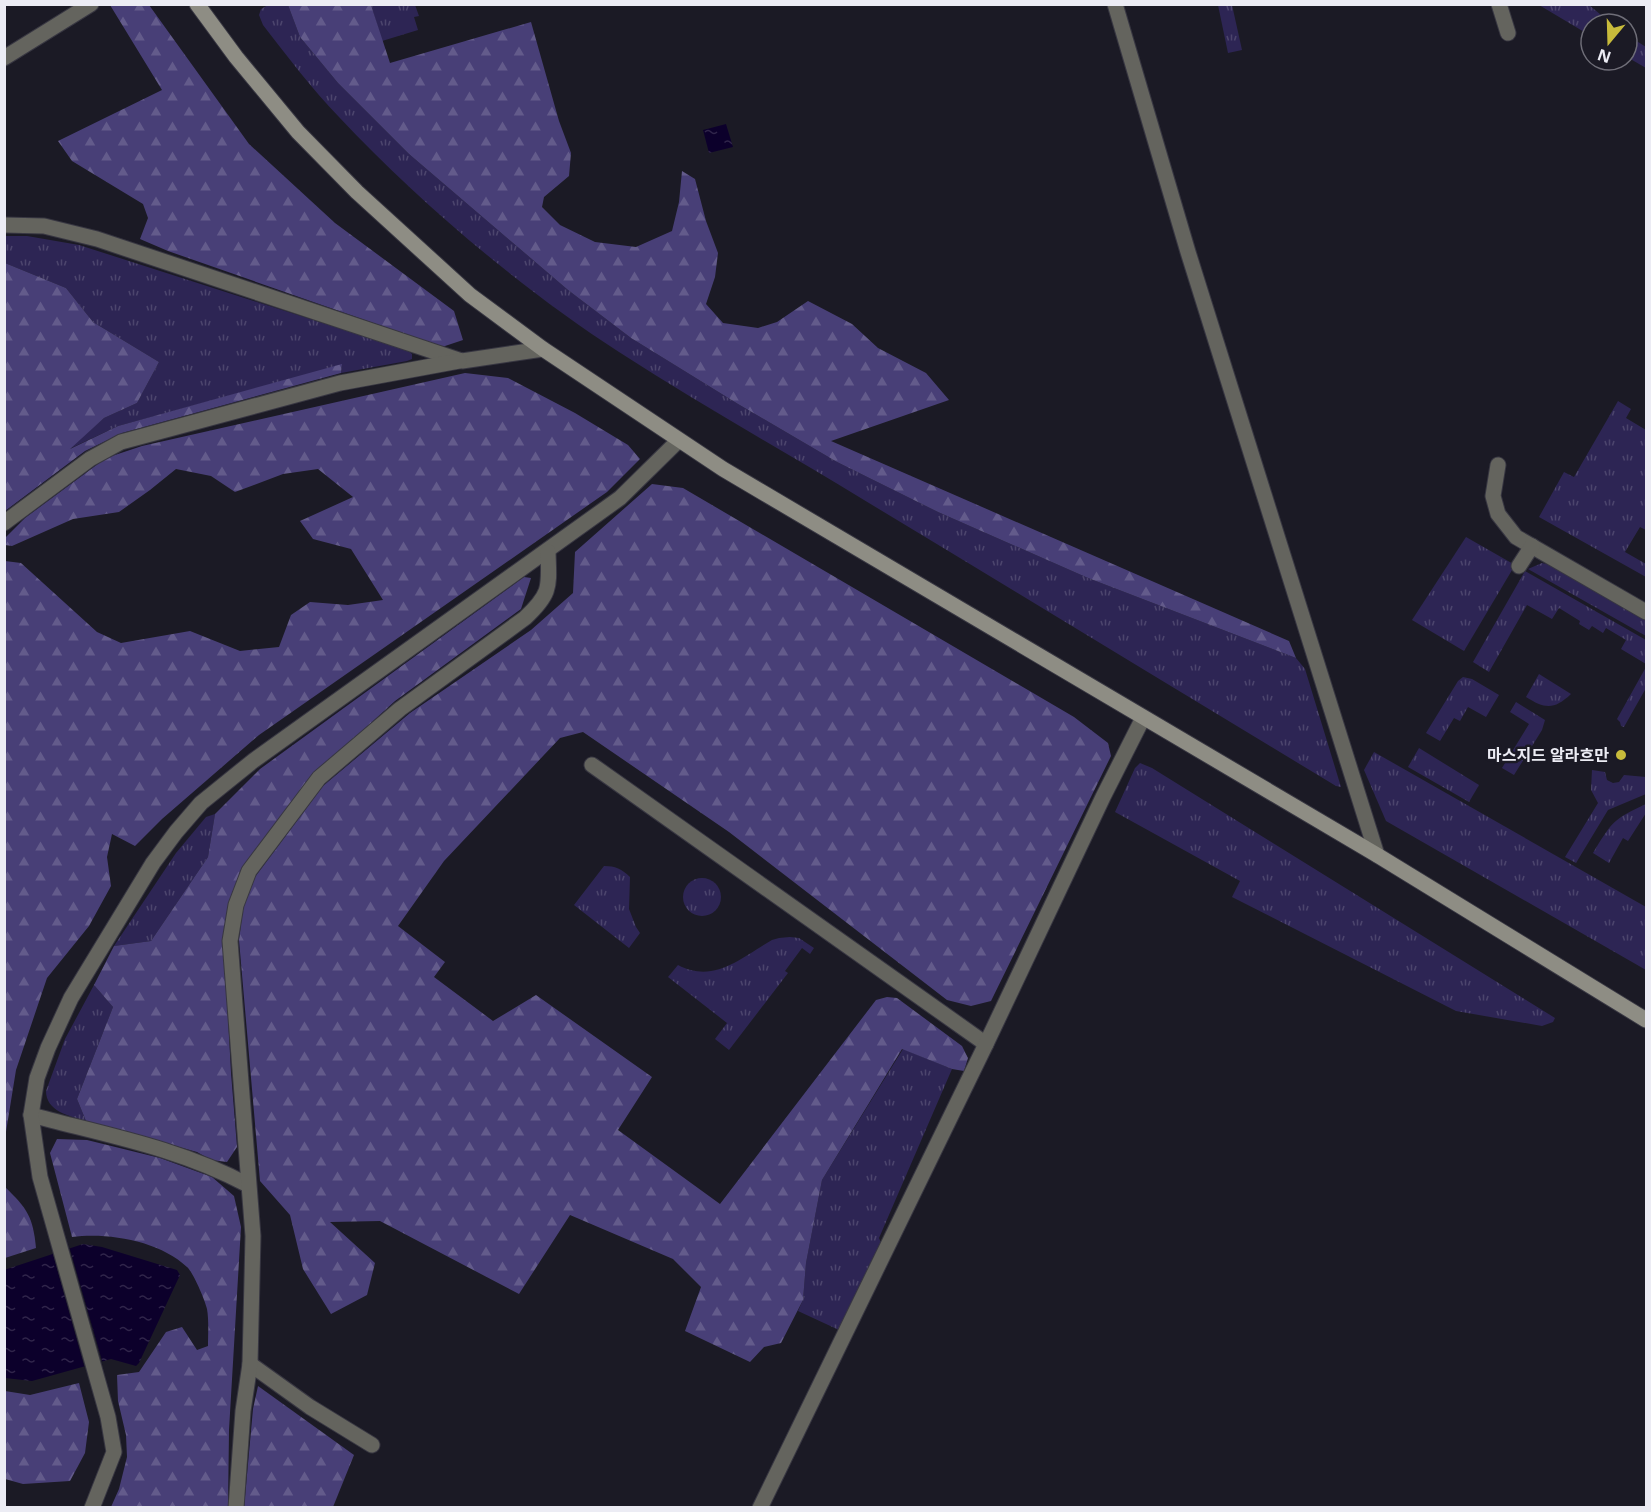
<svg xmlns="http://www.w3.org/2000/svg" width="1651" height="1512" viewBox="0 0 1651 1512" font-family="'Open Sans','Noto Sans KR',sans-serif">
  <defs>
    <pattern id="grass-tufts" width="24" height="20" patternUnits="userSpaceOnUse" patternTransform="scale(1.5)"><rect width="24" height="20" fill="#2d2554"/><path d="M3 7l-1-3M5 7V3M7 7l1-3M15 17l-1-3M17 17v-4M19 17l1-3" fill="none" stroke="#4c456d"/></pattern>
    <pattern id="forest-firs" width="22" height="20" patternUnits="userSpaceOnUse" patternTransform="scale(1.5)"><rect width="22" height="20" fill="#483f77"/><path d="M5 1l3.5 6h-7zM16 11l3.5 6h-7z" fill="#635b8b"/></pattern>
    <pattern id="water-ripples" width="26" height="14" patternUnits="userSpaceOnUse" patternTransform="scale(1.5)"><rect width="26" height="14" fill="#0c002b"/><path d="M2 4q2-2 4 0t4 0M15 11q2-2 4 0t4 0" fill="none" stroke="#30254a"/></pattern>
  </defs>
  <rect width="100%" height="100%" fill="#1b1a25"/>
  <g fill="url(#grass-tufts)">
    <path d="M 268,5 L 288,5 L 300,37 L 338,83 L 409,154 L 568,290 L 631,338 L 738,404 L 837,462 L 938,512 L 1088,578 L 1296,658 L 1305,669 L 1341,787 L 1336,786 C 1179,691 1021,595 864,500 C 782,450 699,404 619,352 C 520,288 420,203 339,117 C 312,89 287,56 263,25 L 259,15 L 261,9 Z"/>
    <polygon points="371,5 415,5 419,16 414,17 418,30 382,41"/>
    <polygon points="1218,5 1232,5 1242,50 1228,53"/>
    <polygon points="1539,5 1589,5 1612,24 1591,24 1591,36"/>
    <polygon points="1627,35 1646,47 1646,68 1627,57"/>
    <polygon points="4,236 27,236 79,245 407,350 412,354 412,359 407,361 341,373 342,365 118,426 67,450 104,418 137,403 159,362 93,322 66,288 5,263"/>
    <polygon points="1618,401 1631,409 1626,418 1646,430 1646,530 1640,527 1625,552 1646,564 1646,577 1539,517 1564,472 1574,477"/>
    <polygon points="1466,537 1515,565 1464,651 1412,620"/>
    <polygon points="1542,563 1550,565 1646,621 1646,636 1528,569"/>
    <polygon points="1525,571 1646,640 1646,664 1621,649 1626,640 1606,628 1603,633 1592,626 1589,630 1579,624 1580,621 1559,608 1552,619 1527,605 1489,672 1473,662"/>
    <polygon points="1646,667 1646,688 1624,727 1621,726 1620,722 1617,719"/>
    <path d="M 1539,674 L 1571,694 C 1554,710 1545,709 1526,697 Z"/>
    <polygon points="1463,677 1472,679 1499,695 1486,717 1468,707 1460,721 1454,718 1440,741 1426,733 1458,681"/>
    <polygon points="1516,702 1545,720 1542,730 1514,775 1502,768 1529,724 1510,712"/>
    <polygon points="1419,748 1479,785 1469,802 1408,767"/>
    <polygon points="1374,752 1646,907 1646,970 1386,821 1364,770"/>
    <polygon points="1140,763 1152,768 1555,1018 1553,1022 1542,1026 1456,1011 1232,897 1240,881 1115,812 1135,768"/>
    <polygon points="1592,770 1605,772 1607,780 1613,783 1619,782 1624,775 1646,777 1646,794 1608,810 1576,863 1565,857 1598,803 1591,790"/>
    <path d="M 1646,804 L 1646,813 L 1628,841 L 1623,838 L 1609,863 L 1593,853 C 1612,822 1613,819 1646,804 Z"/>
    <polygon points="215,814 208,857 151,941 114,946 176,853 206,817"/>
    <path d="M 604,866 C 615,866 622,869 630,877 L 629,909 L 636,927 L 640,933 L 629,948 L 574,905 Z"/>
    <circle cx="702" cy="897" r="19"/>
    <path d="M 790,937 L 799,938 L 814,948 L 810,954 L 802,948 L 785,971 L 788,973 L 729,1050 L 715,1039 L 727,1023 L 668,977 L 678,965 C 714,984 741,958 772,940 L 779,938 Z"/>
    <path d="M 94,985 L 113,1007 L 77,1099 L 86,1121 C 69,1116 46,1111 46,1091 L 65,1039 Z"/>
    <polygon points="903,1049 952,1069 879,1238 881,1243 839,1330 798,1311 803,1300 806,1263 822,1180"/>
  </g>
  <g fill="url(#forest-firs)">
    <polygon points="110,5 149,5 249,144 335,223 454,311 463,340 442,347 168,251 140,239 148,218 143,204 72,161 58,141 162,90"/>
    <polygon points="288,5 371,5 390,63 531,22 559,121 571,153 569,176 544,197 542,207 560,225 595,242 636,247 672,231 679,202 682,171 695,179 706,221 718,253 715,277 706,304 723,323 758,328 777,322 808,301 852,324 878,348 926,373 949,400 831,441 1289,641 1296,658 1088,578 938,512 837,462 738,404 631,338 568,290 409,154 338,83 300,37"/>
    <polygon points="5,263 66,288 93,322 159,362 137,403 104,418 70,449 118,426 342,364 341,373 122,433 85,451 5,511"/>
    <polygon points="465,373 508,378 575,413 628,445 640,459 607,492 259,735 162,819 135,846 112,834 107,857 111,886 89,926 47,978 16,1070 5,1138 5,561 21,563 97,632 121,643 190,631 240,651 279,647 291,615 310,602 348,605 383,600 351,549 313,539 300,521 353,497 318,469 283,474 235,492 211,476 176,469 150,490 119,512 73,519 12,546 5,545 5,538 25,518 106,458 142,446"/>
    <polygon points="652,484 683,488 1074,717 1108,743 1111,756 991,1001 971,1006 947,1000 729,832 583,732 560,738 444,861 398,926 445,962 434,977 493,1021 536,995 652,1077 618,1130 720,1204 876,1000 887,997 897,998 962,1046 968,1058 964,1071 952,1069 902,1049 822,1180 806,1263 803,1300 781,1343 764,1347 750,1362 685,1331 701,1287 673,1259 570,1215 519,1294 380,1221 330,1222 375,1263 367,1295 331,1314 303,1269 290,1215 260,1181 239,940 243,908 255,877 323,786 410,713 531,630 573,593 575,552"/>
    <polygon points="524,577 531,578 521,609 395,701 314,775 244,866 229,904 224,942 231,1073 237,1147 227,1162 211,1160 197,1152 86,1121 77,1099 113,1007 94,985 114,946 151,941 208,857 215,814 260,769"/>
    <path d="M 57,1139 L 87,1140 L 160,1158 L 212,1177 L 234,1196 L 241,1227 L 229,1430 L 228,1507 L 111,1507 L 119,1489 L 127,1457 L 126,1435 L 118,1401 L 117,1375 L 139,1372 L 166,1332 L 182,1327 L 197,1350 L 208,1346 C 208,1335 209,1320 207,1309 C 205,1300 193,1272 187,1267 C 160,1241 108,1232 72,1237 L 50,1153 Z"/>
    <path d="M 5,1187 C 27,1208 33,1217 36,1248 L 5,1258 Z"/>
    <polygon points="79,1383 89,1422 85,1453 70,1481 23,1484 5,1479 5,1391 30,1395"/>
    <polygon points="258,1386 354,1455 333,1507 244,1508 253,1409"/>
  </g>
  <g fill="url(#water-ripples)">
    <polygon points="726,124 733,147 709,153 703,130"/>
    <polygon points="83,1244 102,1247 177,1270 180,1275 139,1363 136,1366 111,1359 32,1381 5,1378 4,1270"/>
  </g>
  <polygon fill="#1b1a25" points="69,1246 103,1364 85,1369 52,1251"/>
  <g fill="none" stroke-linecap="round" stroke-linejoin="round">
    <g stroke="#383742" stroke-width="17">
      <g id="street">
        <polyline points="1115,4 1188,252 1377,855"/>
        <polyline points="1499,4 1508,33"/>
        <polyline points="4,58 91,4"/>
        <polyline points="4,225 44,226 97,239 462,361 543,349"/>
        <polyline points="1498,465 1493,496 1498,514 1516,537 1646,612"/>
        <polyline points="4,523 90,459 121,442 340,383 459,361"/>
        <polyline points="1519,566 1532,546"/>
        <polyline points="592,765 986,1044"/>
        <path d="M 31,1115 C 106,1135 179,1148 248,1185"/>
        <polyline points="250,1364 310,1407 372,1445"/>
        <polyline points="92,1508 114,1452 108,1417 40,1177 31,1115 37,1078 48,1048 71,998 153,863 176,832 201,803 253,761 620,498 678,441"/>
        <path d="M 236,1508 L 243,1411 L 250,1364 L 253,1236 L 230,941 L 236,905 L 249,871 L 319,778 L 400,709 L 525,618 C 552,593 549,586 548,552"/>
        <polyline points="760,1508 986,1044 1103,797 1143,718"/>
      </g>
    </g>
    <g stroke="#383742" stroke-width="17">
      <polyline id="secondary" points="197,4 236,57 298,132 357,192 470,295 543,349 723,469 1377,855 1646,1020"/>
    </g>
    <use href="#street" stroke="#64645e" stroke-width="15"/>
    <use href="#secondary" stroke="#8e8d84" stroke-width="15"/>
  </g>
  <circle fill="#c8bb3b" stroke="#1b1a25" stroke-width="2" cx="1621" cy="755" r="6"/>
  <g text-anchor="middle" stroke-width="5" stroke-linejoin="round" paint-order="stroke">
    <g font-size="16" font-weight="bold" fill="#ececf4" stroke="#1b1a25" text-anchor="end">
      <text x="1609" y="761">마스지드 알라흐만</text>
    </g>
  </g>
  <rect width="1651" height="1512" fill="none" stroke="#ececf4" stroke-width="12"/>
  <g transform="translate(1609 42) rotate(199)"><circle r="28" fill="#1b1a25" stroke="#6f6e78" stroke-width="1.5"/>
  <path d="M0-4.5L10 22L0 15L-10 22Z" fill="#c8bb3b"/>
  <text y="-9" font-size="16" font-weight="bold" text-anchor="middle" fill="#ececf4">N</text>
  </g>
</svg>
